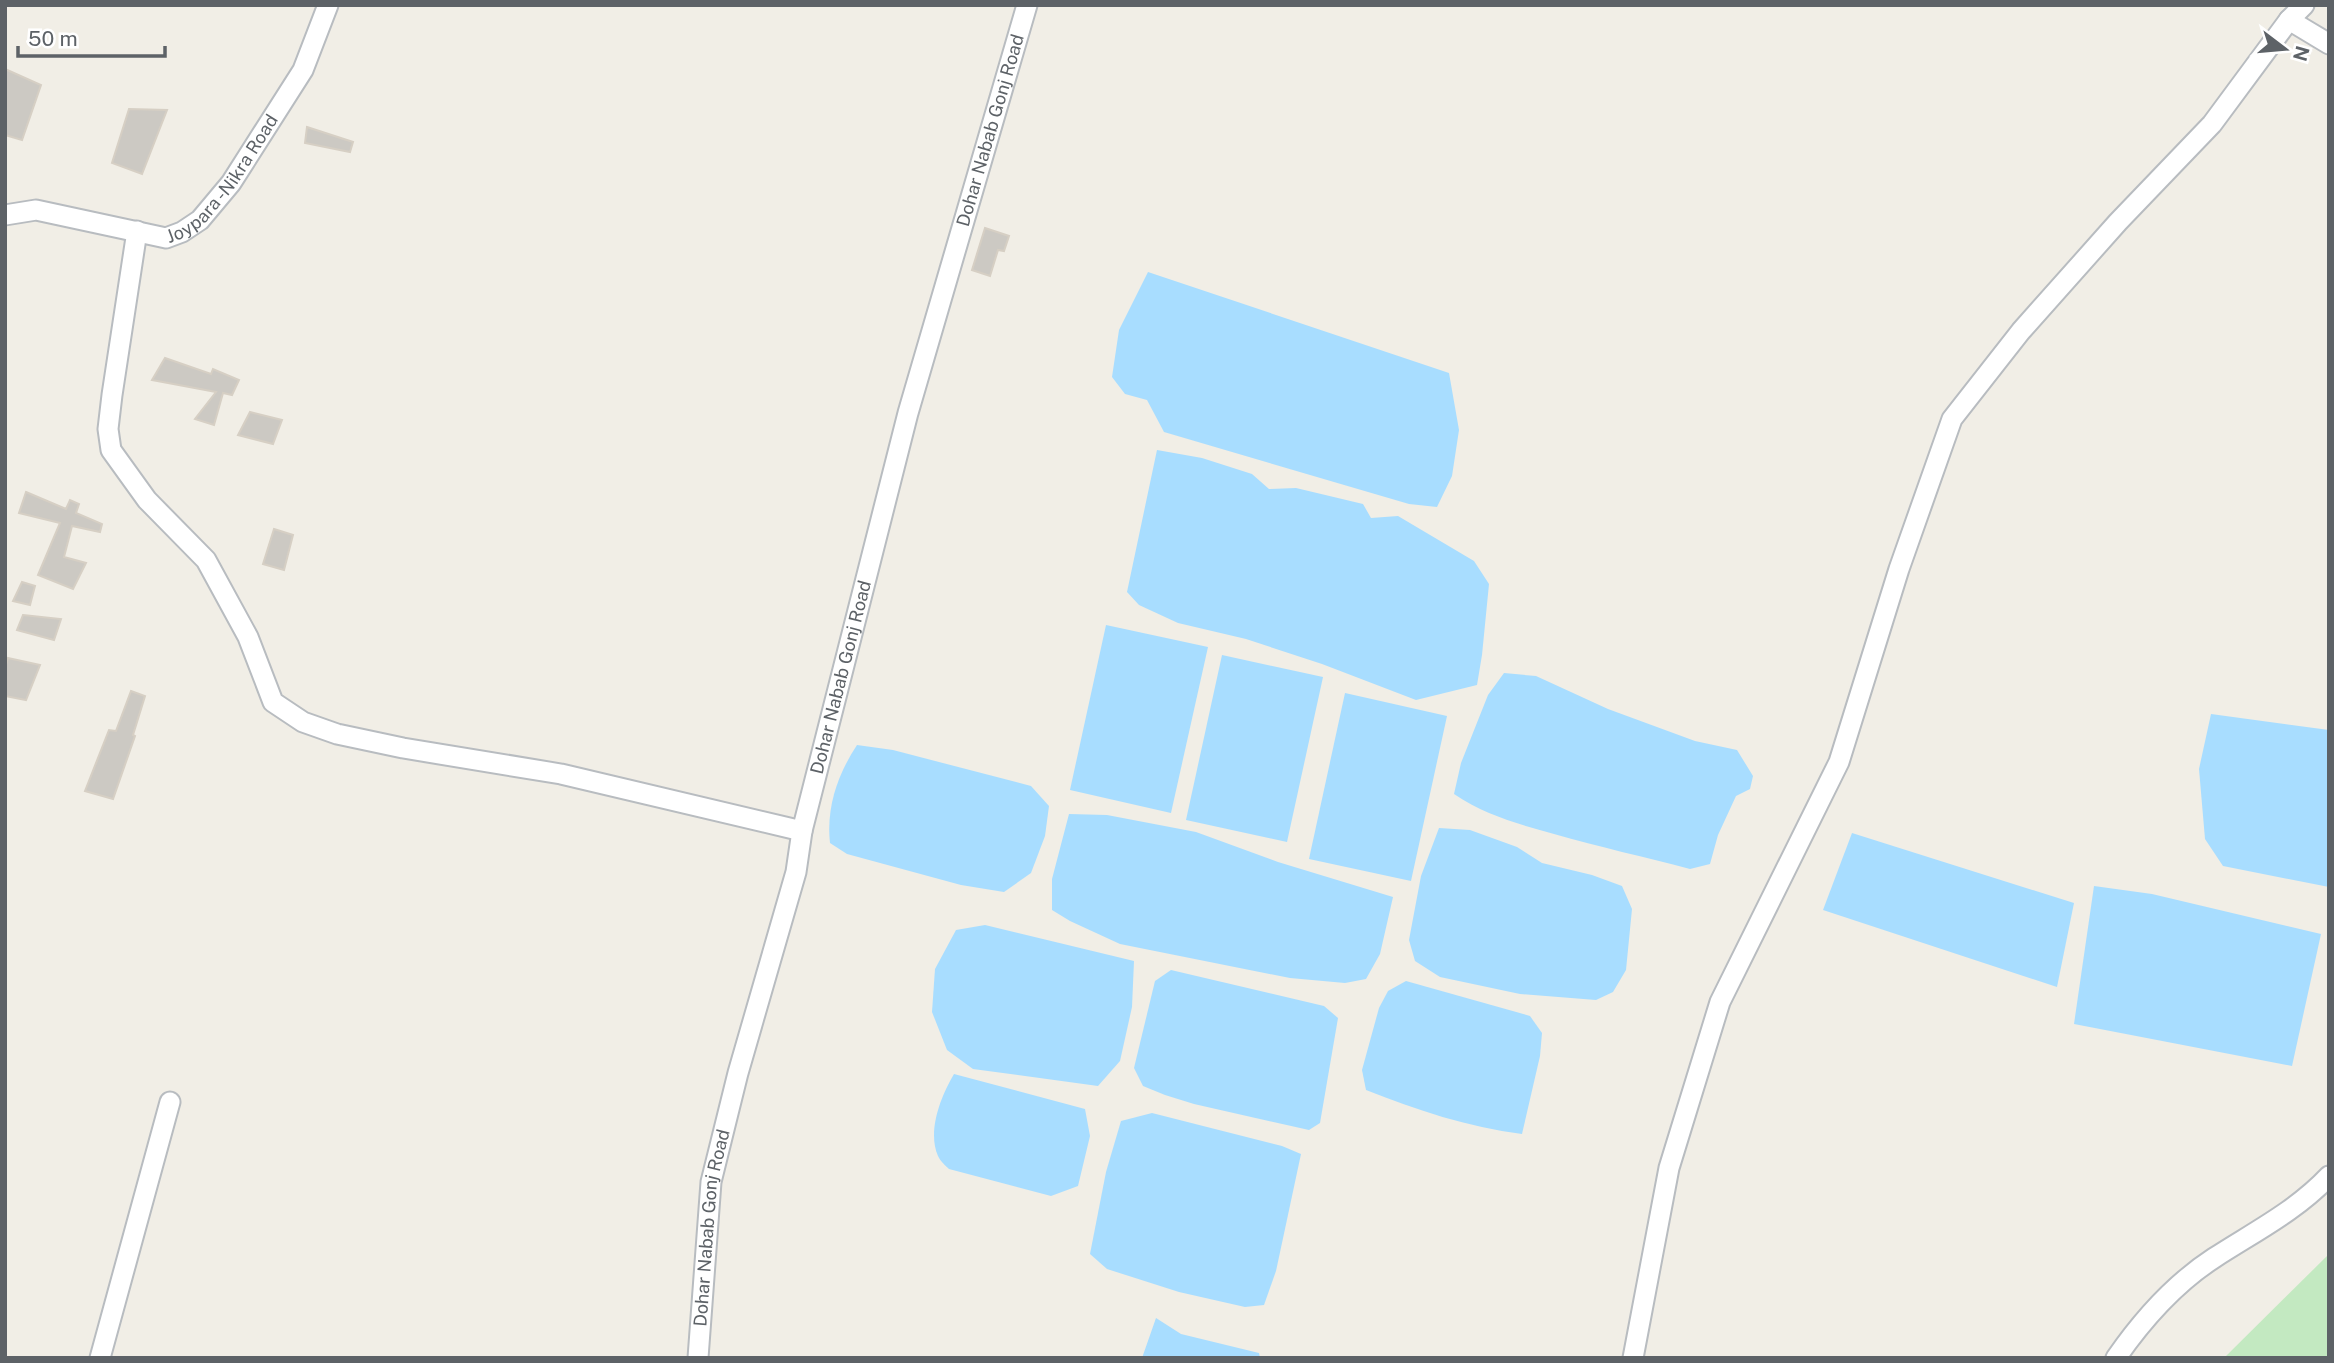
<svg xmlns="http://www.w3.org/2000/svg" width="2334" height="1363" viewBox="0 0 2334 1363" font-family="'Public Sans',sans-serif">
  <rect width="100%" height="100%" fill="#f1eee6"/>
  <polygon fill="#c3e9c1" points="2329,1254 2329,1358 2224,1358"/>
  <g fill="#a8ddff">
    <polygon points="1148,272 1449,373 1459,430 1452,476 1437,507 1409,504 1164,432 1147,400 1125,394 1112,377 1119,330"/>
    <polygon points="1157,450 1202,458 1252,474 1269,489 1296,488 1363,504 1371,518 1398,516 1474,561 1489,584 1482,655 1477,685 1416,700 1322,664 1246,639 1178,623 1139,605 1127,592"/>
    <polygon points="1106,625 1208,647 1171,813 1070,790"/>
    <polygon points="1222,655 1323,677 1287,842 1186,820"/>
    <path d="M 1504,673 L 1536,676 L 1608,709 L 1695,741 L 1737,750 L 1753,776 L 1750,789 L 1736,796 L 1718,835 L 1710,864 L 1690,869 C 1645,857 1599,847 1554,834 C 1518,824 1485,815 1454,794 L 1461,763 L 1488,695 Z"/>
    <polygon points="1345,693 1447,716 1411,881 1309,859"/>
    <polygon points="2211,714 2329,730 2329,887 2223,866 2205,839 2199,769"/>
    <path d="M 857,745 L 893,750 L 1031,786 L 1049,806 L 1045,836 L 1031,873 L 1004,892 L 961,885 L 847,854 L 830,843 C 826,807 838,774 857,745 Z"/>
    <polygon points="1069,814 1107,815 1196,832 1278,862 1393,897 1380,954 1366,979 1345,983 1290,978 1120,944 1070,921 1052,910 1052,879"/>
    <polygon points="1439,828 1470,830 1517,847 1542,863 1592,875 1622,886 1632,909 1626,970 1613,992 1596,1000 1520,994 1440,977 1415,961 1409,940 1421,876"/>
    <polygon points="1852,833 2074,903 2057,987 1823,910"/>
    <polygon points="2094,886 2152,894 2321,934 2292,1066 2074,1024"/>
    <polygon points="985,925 1134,961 1132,1007 1120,1061 1098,1086 973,1069 947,1050 932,1012 935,969 956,930"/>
    <polygon points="1171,970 1324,1006 1338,1018 1320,1123 1309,1130 1194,1104 1165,1095 1143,1086 1134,1068 1155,981"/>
    <path d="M 1406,981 L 1530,1016 L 1542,1033 L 1540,1056 L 1522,1134 C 1468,1127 1416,1110 1366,1090 L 1362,1070 L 1379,1008 L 1388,991 Z"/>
    <path d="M 954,1074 L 1085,1109 L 1090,1136 L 1078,1186 L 1051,1196 L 949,1169 C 946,1166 940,1161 938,1156 C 927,1131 941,1096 954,1074 Z"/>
    <polygon points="1152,1113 1282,1146 1301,1154 1276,1271 1264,1305 1245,1307 1179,1292 1107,1269 1090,1254 1106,1172 1121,1121"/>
    <polygon points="1156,1318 1181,1334 1259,1353 1260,1358 1142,1358"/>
  </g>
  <g fill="#ccc9c3" stroke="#d6cfc4" stroke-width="2">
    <polygon points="5,69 41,85 22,140 5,135"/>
    <polygon points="129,109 167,110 142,174 112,163"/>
    <polygon points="307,127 353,142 350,152 305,143"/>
    <polygon points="985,228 1009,236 1004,251 998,250 990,276 972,270"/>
    <polygon points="165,358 211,374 213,369 239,380 232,395 223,393 214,425 195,419 216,392 152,380"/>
    <polygon points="250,412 282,420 273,444 238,435"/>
    <polygon points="26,492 66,509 70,500 79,504 76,513 102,524 100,532 72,526 64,557 86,563 73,589 38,575 60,523 19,513"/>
    <polygon points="274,529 293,535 284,570 263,564"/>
    <polygon points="22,582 35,586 30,605 13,601"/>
    <polygon points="23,615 61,619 54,640 17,630"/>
    <polygon points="8,658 40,665 26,700 5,696 5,668"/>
    <polygon points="131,691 145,696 133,735 135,736 113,799 85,791 109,730 116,731"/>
  </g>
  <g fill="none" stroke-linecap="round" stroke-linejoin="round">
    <g stroke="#b8bcc0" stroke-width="23">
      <g id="street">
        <polyline points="2289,20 2329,44"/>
        <path id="s1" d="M 5,215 L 36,210 L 166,238 L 182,232 L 200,220 L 231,183 L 303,70 L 328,5"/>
        <polyline points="137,231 112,395 108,429 111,450 147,500 206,560 248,637 273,702 303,722 337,734 403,748 561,774 802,831"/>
        <polyline points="100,1358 170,1102"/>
        <path id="s2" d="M 698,1358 L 711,1182 L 738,1073 L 796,872 L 802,831 L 908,413 L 1027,5"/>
        <polyline points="1633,1358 1669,1168 1720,1002 1839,762 1899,569 1952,419 2021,331 2118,222 2212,124 2289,20 2304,5"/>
        <path d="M 2116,1358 C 2143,1319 2174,1284 2214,1258 C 2254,1232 2296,1211 2329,1176"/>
      </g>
    </g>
    <use href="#street" stroke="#fff" stroke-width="19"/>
  </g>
  <g text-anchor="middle" stroke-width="5" stroke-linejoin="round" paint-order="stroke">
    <g font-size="18" fill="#5d6267" stroke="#fff">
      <text dy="6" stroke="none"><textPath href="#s2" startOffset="1265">Dohar Nabab Gonj Road</textPath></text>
      <text dy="6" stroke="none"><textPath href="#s1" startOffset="248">Joypara -Nikra Road</textPath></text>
      <text dy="6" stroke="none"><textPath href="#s2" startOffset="698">Dohar Nabab Gonj Road</textPath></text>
      <text dy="6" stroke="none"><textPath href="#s2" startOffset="131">Dohar Nabab Gonj Road</textPath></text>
    </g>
  </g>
  <rect width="2334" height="1363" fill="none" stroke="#5d6267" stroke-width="14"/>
  <g transform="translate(2285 49) rotate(106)" stroke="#ffffff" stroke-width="5" paint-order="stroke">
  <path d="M0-5L12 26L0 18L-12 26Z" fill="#5d6267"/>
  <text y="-10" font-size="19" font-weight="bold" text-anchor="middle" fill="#5d6267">N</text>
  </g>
  <path d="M18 46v10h147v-10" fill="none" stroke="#5d6267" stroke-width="3.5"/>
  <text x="28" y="46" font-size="21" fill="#5d6267" stroke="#ffffff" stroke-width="5" paint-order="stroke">50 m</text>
</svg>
